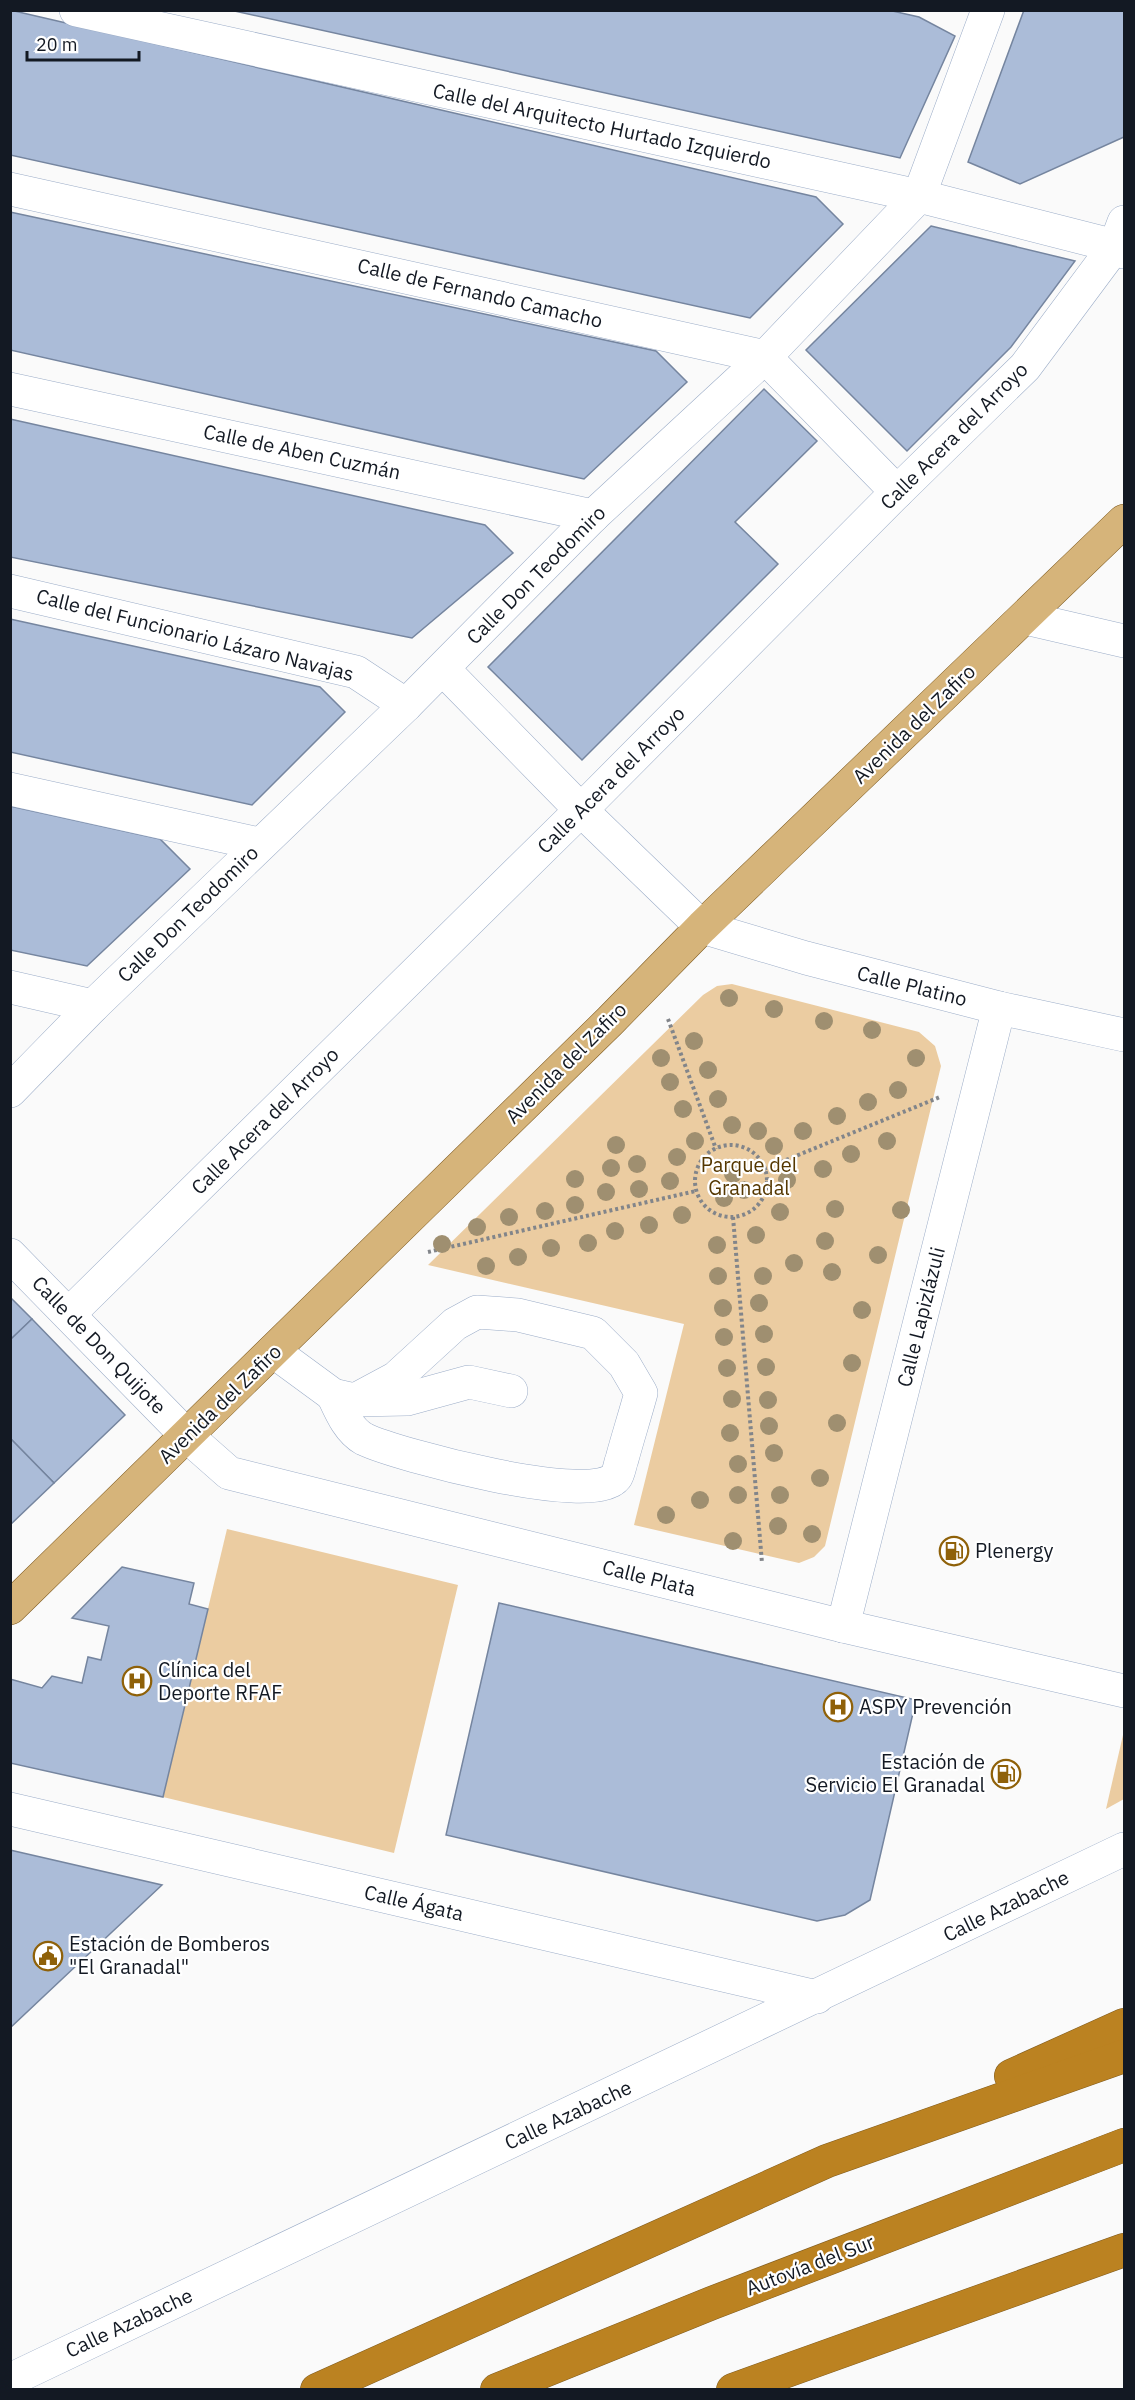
<svg xmlns="http://www.w3.org/2000/svg" width="1135" height="2400" viewBox="0 0 1135 2400" font-family="'IBM Plex Sans',sans-serif">
  <rect width="100%" height="100%" fill="#fafafa"/>
  <g fill="#ebcca1">
    <polygon points="732,984 919,1032 935,1046 941,1066 825,1546 814,1557 799,1563 634,1525 684,1324 428,1265 703,995 717,986"/>
    <polygon points="227,1529 458,1585 394,1853 163,1797"/>
    <polygon points="1123,1735 1124,1735 1124,1799 1106,1809"/>
  </g>
  <g fill="#abbcd8" stroke="#75859f" stroke-width="1.5">
    <polygon points="10,10 816,197 843,224 750,318 10,155"/>
    <polygon points="230,10 888,10 919,17 955,36 900,158"/>
    <polygon points="1024,10 1124,10 1124,137 1020,184 968,162"/>
    <polygon points="10,212 656,351 687,382 584,479 10,350"/>
    <polygon points="931,226 1075,261 1011,347 907,451 806,350"/>
    <polygon points="764,389 817,441 735,522 778,564 582,760 488,667"/>
    <polygon points="10,419 485,525 513,553 412,638 10,557"/>
    <polygon points="10,619 320,687 345,712 252,805 10,752"/>
    <polygon points="10,806 160,839 190,869 87,966 10,950"/>
    <polygon points="10,1297 32,1319 10,1340"/>
    <polygon points="32,1319 125,1415 54,1483 10,1438 10,1340"/>
    <polygon points="10,1438 54,1483 10,1525"/>
    <polygon points="122,1567 194,1583 189,1604 208,1609 163,1797 10,1763 10,1679 42,1688 52,1676 82,1683 88,1657 101,1660 109,1626 72,1618"/>
    <polygon points="499,1603 916,1700 870,1900 845,1915 817,1921 446,1835"/>
    <polygon points="10,1850 162,1885 10,2028"/>
  </g>
  <g fill="none" stroke-linecap="round" stroke-linejoin="round">
    <g stroke="#9cadc8" stroke-width="34">
      <g id="minor">
        <polyline points="76,10 919,196 1115,246 1124,252"/>
        <polyline points="10,189 765,357 897,492"/>
        <polyline points="10,389 593,516"/>
        <polyline points="10,591 356,672 406,705"/>
        <polyline points="1025,618 1124,641"/>
        <polyline points="443,669 581,810 702,927 806,958 999,1008 1124,1035"/>
        <polyline points="10,789 259,844"/>
        <polyline points="10,987 93,1006"/>
        <polyline points="10,1091 93,1006 406,705 593,516 765,357 919,196 988,10"/>
        <polyline points="10,1255 187,1436 229,1473 843,1626 1124,1691"/>
        <polyline points="69,1314 581,810 897,492 1025,367 1115,246 1124,222"/>
        <polyline points="273,1351 333,1395 355,1400 407,1399 469,1382 511,1391"/>
        <path d="M 333,1395 C 340,1410 348,1430 364,1439 C 397,1455 594,1507 616,1477 C 619,1473 620,1464 622,1459 C 628,1437 635,1415 641,1393 L 624,1364 L 593,1333 L 518,1315 L 477,1312 L 455,1324 L 396,1378 L 355,1400"/>
        <polyline points="843,1626 999,1008"/>
        <polyline points="10,1809 817,1997"/>
        <polyline points="10,2380 1124,1849"/>
      </g>
    </g>
    <g stroke="#805d22" stroke-width="34">
      <polyline id="major" points="10,1608 610,1021 702,927 1124,521"/>
    </g>
    <g stroke="#805d22" stroke-width="34">
      <g id="highway">
        <polyline points="1011,2076 1124,2025"/>
        <polyline points="317,2390 827,2161 1124,2056"/>
        <polyline points="497,2390 712,2303 1124,2145"/>
        <polyline points="733,2390 1124,2250"/>
      </g>
    </g>
    <g stroke="#82858a" stroke-width="4" stroke-dasharray="3 3" stroke-linecap="butt">
      <polyline points="668,1019 716,1149"/>
      <circle cx="731" cy="1181" r="36"/>
      <polyline points="764,1169 940,1097"/>
      <polyline points="733,1217 762,1563"/>
      <polyline points="428,1252 696,1191"/>
    </g>
    <use href="#minor" stroke="#fff" stroke-width="33"/>
    <use href="#major" stroke="#d6b47a" stroke-width="33"/>
    <use href="#highway" stroke="#bb8221" stroke-width="33"/>
  </g>
  <g fill="#9f8f70">
    <circle cx="729" cy="998" r="9"/>
    <circle cx="774" cy="1009" r="9"/>
    <circle cx="824" cy="1021" r="9"/>
    <circle cx="872" cy="1030" r="9"/>
    <circle cx="694" cy="1041" r="9"/>
    <circle cx="661" cy="1058" r="9"/>
    <circle cx="916" cy="1058" r="9"/>
    <circle cx="708" cy="1070" r="9"/>
    <circle cx="670" cy="1082" r="9"/>
    <circle cx="898" cy="1090" r="9"/>
    <circle cx="718" cy="1099" r="9"/>
    <circle cx="868" cy="1102" r="9"/>
    <circle cx="683" cy="1109" r="9"/>
    <circle cx="837" cy="1116" r="9"/>
    <circle cx="732" cy="1125" r="9"/>
    <circle cx="758" cy="1131" r="9"/>
    <circle cx="803" cy="1131" r="9"/>
    <circle cx="695" cy="1141" r="9"/>
    <circle cx="887" cy="1141" r="9"/>
    <circle cx="616" cy="1145" r="9"/>
    <circle cx="774" cy="1146" r="9"/>
    <circle cx="851" cy="1154" r="9"/>
    <circle cx="677" cy="1157" r="9"/>
    <circle cx="637" cy="1164" r="9"/>
    <circle cx="611" cy="1168" r="9"/>
    <circle cx="823" cy="1169" r="9"/>
    <circle cx="733" cy="1174" r="9"/>
    <circle cx="575" cy="1179" r="9"/>
    <circle cx="787" cy="1180" r="9"/>
    <circle cx="670" cy="1181" r="9"/>
    <circle cx="639" cy="1189" r="9"/>
    <circle cx="744" cy="1190" r="9"/>
    <circle cx="606" cy="1192" r="9"/>
    <circle cx="724" cy="1198" r="9"/>
    <circle cx="575" cy="1205" r="9"/>
    <circle cx="835" cy="1209" r="9"/>
    <circle cx="901" cy="1210" r="9"/>
    <circle cx="545" cy="1211" r="9"/>
    <circle cx="780" cy="1212" r="9"/>
    <circle cx="682" cy="1215" r="9"/>
    <circle cx="509" cy="1217" r="9"/>
    <circle cx="649" cy="1225" r="9"/>
    <circle cx="477" cy="1227" r="9"/>
    <circle cx="615" cy="1231" r="9"/>
    <circle cx="756" cy="1235" r="9"/>
    <circle cx="825" cy="1241" r="9"/>
    <circle cx="588" cy="1243" r="9"/>
    <circle cx="442" cy="1244" r="9"/>
    <circle cx="717" cy="1245" r="9"/>
    <circle cx="551" cy="1248" r="9"/>
    <circle cx="878" cy="1255" r="9"/>
    <circle cx="518" cy="1257" r="9"/>
    <circle cx="794" cy="1263" r="9"/>
    <circle cx="486" cy="1266" r="9"/>
    <circle cx="832" cy="1272" r="9"/>
    <circle cx="718" cy="1276" r="9"/>
    <circle cx="763" cy="1276" r="9"/>
    <circle cx="759" cy="1303" r="9"/>
    <circle cx="723" cy="1308" r="9"/>
    <circle cx="862" cy="1310" r="9"/>
    <circle cx="764" cy="1334" r="9"/>
    <circle cx="724" cy="1337" r="9"/>
    <circle cx="852" cy="1363" r="9"/>
    <circle cx="766" cy="1367" r="9"/>
    <circle cx="727" cy="1368" r="9"/>
    <circle cx="732" cy="1399" r="9"/>
    <circle cx="768" cy="1400" r="9"/>
    <circle cx="837" cy="1423" r="9"/>
    <circle cx="769" cy="1426" r="9"/>
    <circle cx="730" cy="1433" r="9"/>
    <circle cx="774" cy="1453" r="9"/>
    <circle cx="738" cy="1464" r="9"/>
    <circle cx="820" cy="1478" r="9"/>
    <circle cx="738" cy="1495" r="9"/>
    <circle cx="780" cy="1495" r="9"/>
    <circle cx="700" cy="1500" r="9"/>
    <circle cx="666" cy="1515" r="9"/>
    <circle cx="778" cy="1526" r="9"/>
    <circle cx="812" cy="1534" r="9"/>
    <circle cx="733" cy="1541" r="9"/>
  </g>
  <defs>
    <g id="fuel-ring" transform="scale(1.5)"><circle r="9.5" fill="#fff" stroke="#8f6109" stroke-width="1.5"/><path d="M-5.5-6h7V0h2V4h1.3V-2.5L3-4.5l.8-.8L6-3V5H2.5V1h-1V6h-7ZM-4.2-4.7v3.2H.2V-4.7Z" fill="#8f6109"/></g>
    <g id="hospital-ring" transform="scale(1.5)"><circle r="9.5" fill="#fff" stroke="#8f6109" stroke-width="1.5"/><path d="M-5-5h3v3.5h4V-5h3V5h-3V1.5h-4V5h-3Z" fill="#8f6109"/></g>
    <g id="civic-ring" transform="scale(1.5)"><circle r="9.5" fill="#fff" stroke="#8f6109" stroke-width="1.5"/><path d="M-.6-6.5H3V-4.5H.6V-3L4-1V1h2V6H-6V1h2V-1L-.6-3ZM-1.2 2.5V6h2.4V2.5Z" fill="#8f6109"/></g>
  </defs>
  <g fill-rule="evenodd">
    <use href="#fuel-ring" x="954" y="1551"/>
    <use href="#hospital-ring" x="137" y="1681"/>
    <use href="#hospital-ring" x="838" y="1707"/>
    <use href="#fuel-ring" x="1006" y="1774"/>
    <use href="#civic-ring" x="48" y="1956"/>
  </g>
  <g text-anchor="middle" stroke-width="4.5" stroke-linejoin="round" paint-order="stroke">
    <g font-size="20" fill="#131923" stroke="#fff">
      <text transform="translate(602 126) rotate(12)" y="7">Calle del Arquitecto Hurtado Izquierdo</text>
      <text transform="translate(480 293) rotate(13)" y="7">Calle de Fernando Camacho</text>
      <text transform="translate(954 436) rotate(-45)" y="7">Calle Acera del Arroyo</text>
      <text transform="translate(302 452) rotate(12)" y="7">Calle de Aben Cuzmán</text>
      <text transform="translate(536 575) rotate(-45)" y="7">Calle Don Teodomiro</text>
      <text transform="translate(195 635) rotate(14)" y="7">Calle del Funcionario Lázaro Navajas</text>
      <text transform="translate(914 724) rotate(-44)" y="7">Avenida del Zafiro</text>
      <text transform="translate(611 780) rotate(-45)" y="7">Calle Acera del Arroyo</text>
      <text transform="translate(188 914) rotate(-44)" y="7">Calle Don Teodomiro</text>
      <text transform="translate(912 986) rotate(14)" y="7">Calle Platino</text>
      <text transform="translate(566 1063) rotate(-45)" y="7">Avenida del Zafiro</text>
      <text transform="translate(265 1121) rotate(-45)" y="7">Calle Acera del Arroyo</text>
      <text transform="translate(921 1317) rotate(-76)" y="7">Calle Lapizlázuli</text>
      <text transform="translate(99 1345) rotate(46)" y="7">Calle de Don Quijote</text>
      <text transform="translate(220 1404) rotate(-44)" y="7">Avenida del Zafiro</text>
      <text transform="translate(649 1578) rotate(14)" y="7">Calle Plata</text>
      <text transform="translate(414 1903) rotate(13)" y="7">Calle Ágata</text>
      <text transform="translate(1006 1906) rotate(-26)" y="7">Calle Azabache</text>
      <text transform="translate(568 2115) rotate(-25)" y="7">Calle Azabache</text>
      <text transform="translate(810 2265) rotate(-21)" y="7">Autovía del Sur</text>
      <text transform="translate(129 2323) rotate(-25)" y="7">Calle Azabache</text>
    </g>
    <g font-size="20" fill="#553700" stroke="#fff">
      <text x="749" y="1172">Parque del<tspan x="749" dy="23">Granadal</tspan></text>
    </g>
    <g font-size="20" fill="#131923" stroke="#fff" text-anchor="start">
      <text x="975" y="1558">Plenergy</text>
      <text x="158" y="1677">Clínica del<tspan x="158" dy="23">Deporte RFAF</tspan></text>
      <text x="859" y="1714">ASPY Prevención</text>
      <text x="985" y="1769" text-anchor="end">Estación de<tspan x="985" dy="23">Servicio El Granadal</tspan></text>
      <text x="69" y="1951">Estación de Bomberos<tspan x="69" dy="23">"El Granadal"</tspan></text>
    </g>
  </g>
  <rect width="1135" height="2400" fill="none" stroke="#131923" stroke-width="24"/>
  <path d="M27 51v9h112v-9" fill="none" stroke="#131923" stroke-width="3"/>
  <text x="36" y="51" font-size="18" fill="#131923" stroke="#ffffff" stroke-width="4.5" paint-order="stroke">20 m</text>
</svg>
